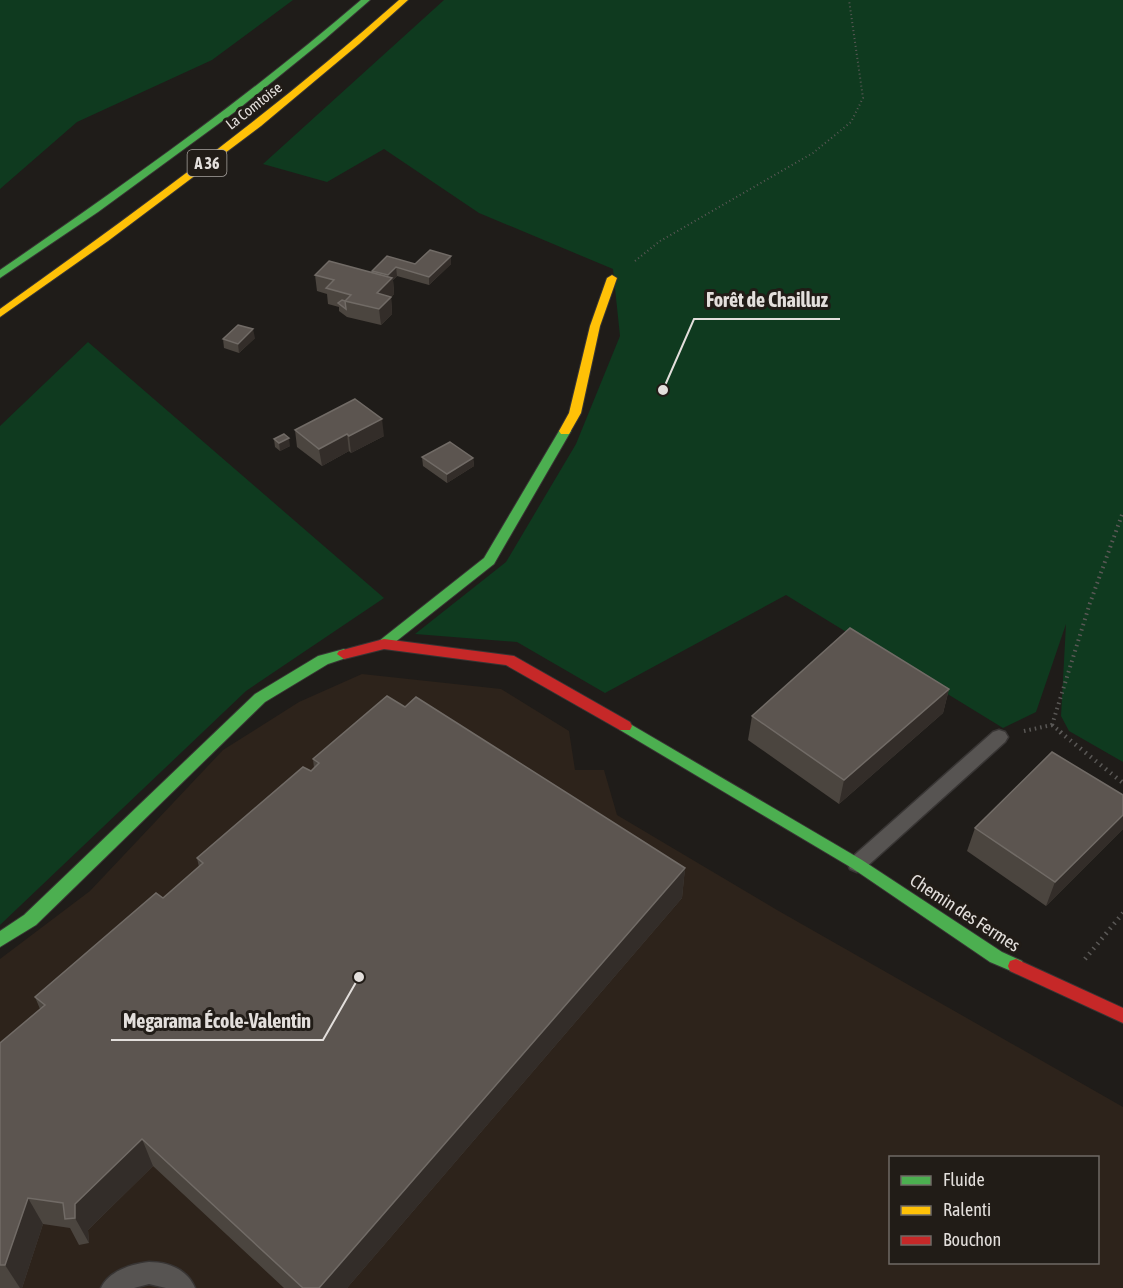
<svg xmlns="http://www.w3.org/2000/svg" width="1123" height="1288" viewBox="0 0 1123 1288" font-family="'Asap Condensed',sans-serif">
  <rect width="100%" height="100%" fill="#1f1c19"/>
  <path fill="#2d231b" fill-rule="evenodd" d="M 362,674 L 501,689 L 569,731 L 575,770 L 604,770 L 617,815 L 777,910 L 1123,1107 L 1123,1288 L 0,1288 L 0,959 L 90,891 L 223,750 L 299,702 ZM 890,1158 L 1098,1158 L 1098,1262 L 890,1262 Z"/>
  <g fill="#0f3a1f">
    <polygon points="0,0 293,0 212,60 77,122 0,189"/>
    <polygon points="444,0 1123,0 1123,762 1069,731 1061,716 1066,624 1036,712 1003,728 786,595 605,693 517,642 415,634 506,562 576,444 620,336 613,269 479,213 384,149 327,182 263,164"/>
    <polygon points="88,342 384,598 246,691 0,925 0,426"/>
  </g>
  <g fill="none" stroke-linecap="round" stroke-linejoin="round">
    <g stroke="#383534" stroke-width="3">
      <g id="lane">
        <polygon points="999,730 1005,732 1008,737 1005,742 864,869 857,872 850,869 848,864 850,859 993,732"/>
        <path d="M 149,1262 C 168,1262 187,1269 195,1288 L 166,1288 L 149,1284 L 134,1288 L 101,1288 C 109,1271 131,1264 149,1262 Z"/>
      </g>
    </g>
    <g stroke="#383534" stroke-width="2">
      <g id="fast">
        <path d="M 361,0 L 370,0 L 325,39 L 236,111 L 98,212 L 0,278 L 0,270 C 124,185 247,98 361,0 Z"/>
        <polygon points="565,427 571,431 494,564 389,647 379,647 377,644 379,641 484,558 559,431"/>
        <polygon points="344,649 351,654 349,657 328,664 265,702 36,925 0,947 0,931 24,915 255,694 318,656"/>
        <polygon points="625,721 862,860 1002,952 1022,961 1024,966 1022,971 1016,973 990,962 852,868 620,730 618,726 620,722"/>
      </g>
    </g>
    <g stroke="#383534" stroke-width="2">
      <g id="slow">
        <path d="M 399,0 L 408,0 L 359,44 L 261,126 L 108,241 L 0,317 L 0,309 C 137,211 273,112 399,0 Z"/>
        <polygon points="612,275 617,278 600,326 581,413 569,434 561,434 559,431 569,413 590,326 607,278"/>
      </g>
    </g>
    <g stroke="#383534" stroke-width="2">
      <g id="jam">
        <polygon points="384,639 514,656 630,722 632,726 630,730 620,730 506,665 384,649 344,659 337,654 339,651"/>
        <polygon points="1016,959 1123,1008 1123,1023 1010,971 1008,966 1010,961"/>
      </g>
    </g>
    <polyline stroke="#5a5856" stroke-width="2" stroke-dasharray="1 3" stroke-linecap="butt" points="635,261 660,241 813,153 851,122 863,98 849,0"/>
    <g stroke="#5a5856" stroke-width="4" stroke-dasharray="1.5 4" stroke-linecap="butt">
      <polyline points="1052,725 1090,603 1123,512"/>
      <polyline points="1052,725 1062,733"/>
      <polyline points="1024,731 1052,725"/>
    </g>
    <g stroke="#5a5856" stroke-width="4.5" stroke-dasharray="1.5 5" stroke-linecap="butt">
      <polyline points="1060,732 1123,783"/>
      <polyline points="1085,959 1123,913"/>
    </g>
    <use href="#lane" fill="#575452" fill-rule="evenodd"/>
    <use href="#fast" fill="#4caf50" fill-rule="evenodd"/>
    <use href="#slow" fill="#ffc107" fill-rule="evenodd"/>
    <use href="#jam" fill="#c62828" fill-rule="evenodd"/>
  </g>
  <g fill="#4b453f">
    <polygon points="451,256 451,264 429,285 397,276 393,280 394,294 391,297 392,314 381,325 347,317 339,311 339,307 328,304 327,294 317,291 315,275 372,272 372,271 415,264"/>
    <polygon points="255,338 239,353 224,348 223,339"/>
    <polygon points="295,430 384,436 351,453 349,451 322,466 297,447"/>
    <polygon points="274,439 290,446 280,451 275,447"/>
    <polygon points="422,457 473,458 474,466 447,483 423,466"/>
    <polygon points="949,689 943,713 839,804 748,740 752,716"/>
    <polygon points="405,707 685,868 682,898 347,1288 284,1288 153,1166 88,1230 89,1243 79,1245 70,1228 43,1224 22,1288 0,1288 0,1043 40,1009 35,997 163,898 199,867 197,858 311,771 314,768 313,759"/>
    <polygon points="1123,795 1123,829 1046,906 967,851 975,828"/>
  </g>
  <g fill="#332d29">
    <polygon points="451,256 451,264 429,285 429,277"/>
    <polygon points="396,267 397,276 393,280 394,294 389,299 391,297 392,314 381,325 377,293 388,282 388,275"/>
    <polygon points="253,329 255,338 239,353 238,344"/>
    <polygon points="382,419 384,436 351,453 349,436"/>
    <polygon points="347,434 349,451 322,466 319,449"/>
    <polygon points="289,438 290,446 280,451 279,443"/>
    <polygon points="473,458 474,466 447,483 447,474"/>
    <polygon points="949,689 943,713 839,804 844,780"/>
    <polygon points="1123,815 1123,829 1046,906 1055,882"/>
    <polygon points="685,868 682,898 347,1288 319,1288"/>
    <polygon points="142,1139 153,1166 88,1230 89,1243 75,1218 75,1204"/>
    <polygon points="28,1198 43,1224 22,1288 20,1288 5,1265"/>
  </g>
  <g fill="#5c5550" stroke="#716b66" stroke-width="1.5">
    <polygon points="430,250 451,256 429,277 396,267 388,275 372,271 387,256 415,264"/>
    <polygon points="329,261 392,278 377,293 391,297 379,309 345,301 351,295 326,288 334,280 315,275"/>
    <polygon points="342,300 345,301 346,309 338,303"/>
    <polygon points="238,325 253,329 238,344 223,339"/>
    <polygon points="355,399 382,419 349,436 347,434 319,449 295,430"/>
    <polygon points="284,434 289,438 279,443 274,439"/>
    <polygon points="450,442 473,458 447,474 422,457"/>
    <polygon points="850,628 949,689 844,780 752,716"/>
    <polygon points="387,696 405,707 416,697 685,868 319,1288 303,1288 142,1139 75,1204 75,1218 65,1219 63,1203 28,1198 5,1265 0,1265 0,1043 45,1005 35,997 156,893 163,898 203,863 197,858 303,767 311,771 319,763 313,759"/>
    <polygon points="1052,752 1123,795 1123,815 1055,882 975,828"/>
  </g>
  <g text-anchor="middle" stroke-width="6" stroke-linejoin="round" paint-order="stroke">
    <g font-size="15" fill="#e3dfdc" stroke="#211c17">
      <text transform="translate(254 106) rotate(-38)" y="5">La Comtoise</text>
    </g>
    <rect fill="#211c17" stroke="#a9a4a1" stroke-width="1.5" x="187.5" y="150" width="39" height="26" rx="4.5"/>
    <g font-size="16" font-weight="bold" fill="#e3dfdc">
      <text x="207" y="169">A 36</text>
    </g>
    <g font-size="18" fill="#e3dfdc" stroke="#211c17">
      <text transform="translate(965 913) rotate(33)" y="6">Chemin des Fermes</text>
    </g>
  </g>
  <path fill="none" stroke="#e3dfdc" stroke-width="2" d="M663 390L694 319H840M359 977L323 1040H111"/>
  <g fill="#e3dfdc" stroke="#211c17" stroke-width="2">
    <circle cx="663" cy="390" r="6"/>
    <circle cx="359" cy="977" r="6"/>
  </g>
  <g font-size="20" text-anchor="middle" font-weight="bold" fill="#e3dfdc" stroke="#211c17" stroke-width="6" stroke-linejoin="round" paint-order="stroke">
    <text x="767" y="307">Forêt de Chailluz</text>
    <text x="217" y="1028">Megarama École-Valentin</text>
  </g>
  <rect x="889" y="1156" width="210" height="108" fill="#211c17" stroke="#6f6a66" stroke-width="1.5"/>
  <rect x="901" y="1176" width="30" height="9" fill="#4caf50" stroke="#6f6a66" stroke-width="1.5"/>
  <text x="943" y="1186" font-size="18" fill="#e3dfdc">Fluide</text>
  <rect x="901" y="1206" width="30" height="9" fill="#ffc107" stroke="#6f6a66" stroke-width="1.5"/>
  <text x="943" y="1216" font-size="18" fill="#e3dfdc">Ralenti</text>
  <rect x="901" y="1236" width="30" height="9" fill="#c62828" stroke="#6f6a66" stroke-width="1.5"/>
  <text x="943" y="1246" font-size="18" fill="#e3dfdc">Bouchon</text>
</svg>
